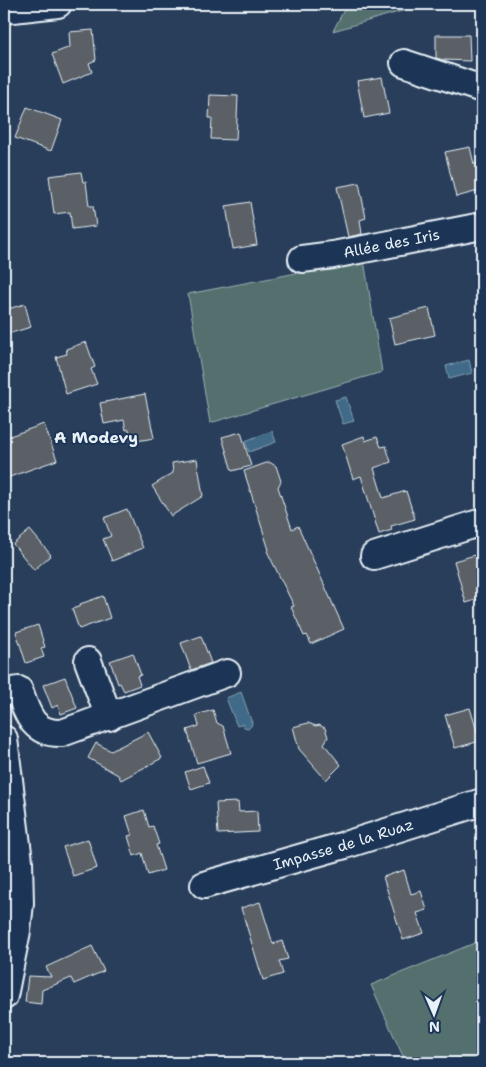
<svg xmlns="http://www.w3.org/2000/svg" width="486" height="1067" viewBox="0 0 486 1067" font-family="'Shantell Sans',sans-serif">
  <rect width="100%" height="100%" fill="#293e5a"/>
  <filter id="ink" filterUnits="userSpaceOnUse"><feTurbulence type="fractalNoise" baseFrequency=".02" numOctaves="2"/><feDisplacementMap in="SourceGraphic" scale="10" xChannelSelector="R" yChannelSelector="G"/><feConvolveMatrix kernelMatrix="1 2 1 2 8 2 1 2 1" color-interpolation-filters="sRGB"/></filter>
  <g filter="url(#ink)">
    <g fill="#52706e" stroke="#9db0b3">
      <polygon points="347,4 426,4 333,31"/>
      <polygon points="364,260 382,372 210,423 188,294"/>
      <polygon points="482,940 482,1063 406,1063 371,985"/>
    </g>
    <g fill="#406a87" stroke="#83a0b4">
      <polygon points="469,360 472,373 449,379 446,366"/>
      <polygon points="346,397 354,421 343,424 335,400"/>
      <polygon points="272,431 276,442 249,452 245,441"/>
      <polygon points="241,692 252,723 251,726 249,728 244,727 243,724 237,726 226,698"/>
    </g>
    <g fill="#5a6066" stroke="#e8f1f8">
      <polygon points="93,30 96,60 89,63 92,72 63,84 52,54 70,47 69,32"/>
      <polygon points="436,35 469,35 470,61 444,60 436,58"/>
      <polygon points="382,77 389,113 364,118 357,81"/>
      <polygon points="210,95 238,96 236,140 211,139 212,118 209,118"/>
      <polygon points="27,107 62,120 51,151 15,138"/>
      <polygon points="470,147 474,164 482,163 482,190 456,197 445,152"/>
      <polygon points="81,172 83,182 86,182 89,206 93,206 96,226 72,229 70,212 54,214 49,176"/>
      <polygon points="359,183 366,218 360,220 362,234 348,237 337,187"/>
      <polygon points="250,202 257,245 233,249 226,206"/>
      <polygon points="25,304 31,327 4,335 4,310"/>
      <polygon points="429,308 435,335 395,344 389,318"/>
      <polygon points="86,342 95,367 91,369 97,384 66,394 56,357 67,354 66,349"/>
      <polygon points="145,394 154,438 131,442 129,429 126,430 124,420 104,424 100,403"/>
      <polygon points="44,424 57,460 4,479 4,438"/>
      <polygon points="241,432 251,466 232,471 222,437"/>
      <polygon points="364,436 365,441 377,437 381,447 386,446 391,462 374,468 383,498 406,491 415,519 391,526 392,530 379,534 361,476 353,479 342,444"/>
      <polygon points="197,459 203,496 171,516 152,486 173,473 172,463"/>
      <polygon points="269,462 276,466 281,481 278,487 292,529 298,526 344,629 311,644 307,635 304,636 291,607 294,606 267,551 269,550 244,471"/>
      <polygon points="127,509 143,548 112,561 103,539 111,536 104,518"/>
      <polygon points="30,530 51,555 34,570 13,544"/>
      <polygon points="482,553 482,598 466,603 454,561"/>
      <polygon points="103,596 110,618 79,629 72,609 81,606 80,604"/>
      <polygon points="38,625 45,647 41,648 44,657 26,663 16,632"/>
      <polygon points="201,636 211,663 191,670 181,643"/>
      <polygon points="133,653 141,675 137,676 140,685 124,691 120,683 118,684 110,661"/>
      <polygon points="65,677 77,708 61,714 58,705 52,708 43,685"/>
      <polygon points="470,708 480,741 455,748 445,715"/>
      <polygon points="213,710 217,723 223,726 231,753 197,763 187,730 199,726 196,715"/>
      <polygon points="308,723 316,726 319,725 325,728 328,737 324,744 341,765 326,780 299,749 293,727"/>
      <polygon points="148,732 162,758 121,780 118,775 88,758 96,743 111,751"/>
      <polygon points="203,766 209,783 191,789 185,772"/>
      <polygon points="238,802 239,812 257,811 258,832 218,834 216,803"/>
      <polygon points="144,810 149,827 153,826 159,844 156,845 164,870 148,875 142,853 134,856 128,836 132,835 126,816"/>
      <polygon points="88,839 97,868 73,876 63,847"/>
      <polygon points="404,870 411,894 421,891 427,910 417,913 424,933 403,940 383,877"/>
      <polygon points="260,902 273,944 282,941 288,959 279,961 283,974 263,980 241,908"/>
      <polygon points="92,946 104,971 74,984 71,978 42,990 41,1004 25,1002 28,976 51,977 46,967"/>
    </g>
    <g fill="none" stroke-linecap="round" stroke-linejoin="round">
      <g stroke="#e8f1f8" stroke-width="30">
        <g id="minor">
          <polyline points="4,10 58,4"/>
          <polyline points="404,63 482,89"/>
          <path id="s1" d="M 302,259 L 333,255 L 482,226"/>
          <polyline points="374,556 482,522"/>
          <polyline points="88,661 109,717"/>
          <path d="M 4,692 L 19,690 C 27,713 32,734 62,733 L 227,673"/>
          <polyline points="4,739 19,861 20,903 17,931 4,996"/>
          <path id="s2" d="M 204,885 L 345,845 L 482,802"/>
        </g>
      </g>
      <use href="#minor" stroke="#1d3557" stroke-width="26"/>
    </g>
  </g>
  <g text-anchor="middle" stroke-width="4" stroke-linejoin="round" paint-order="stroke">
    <g font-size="15" fill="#e8f1f8" stroke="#1d3557">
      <text dy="5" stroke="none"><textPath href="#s1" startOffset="91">Allée des Iris</textPath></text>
      <text dy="5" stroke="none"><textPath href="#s2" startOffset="145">Impasse de la Ruaz</textPath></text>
    </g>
    <g font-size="16" font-weight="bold" fill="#e8f1f8" stroke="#1d3557">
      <text x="96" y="443">A Modevy</text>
    </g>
  </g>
  <rect width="486" height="1067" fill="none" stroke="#1d3557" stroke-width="20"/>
  <rect x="10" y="10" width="466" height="1047" fill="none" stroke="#e8f1f8" stroke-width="2" filter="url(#ink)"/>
  <g transform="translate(434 1014) rotate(178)" stroke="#1d3557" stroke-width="4" paint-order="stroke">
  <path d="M0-4L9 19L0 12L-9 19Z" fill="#e8f1f8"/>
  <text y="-8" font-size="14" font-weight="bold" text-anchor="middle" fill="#e8f1f8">N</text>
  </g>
</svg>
